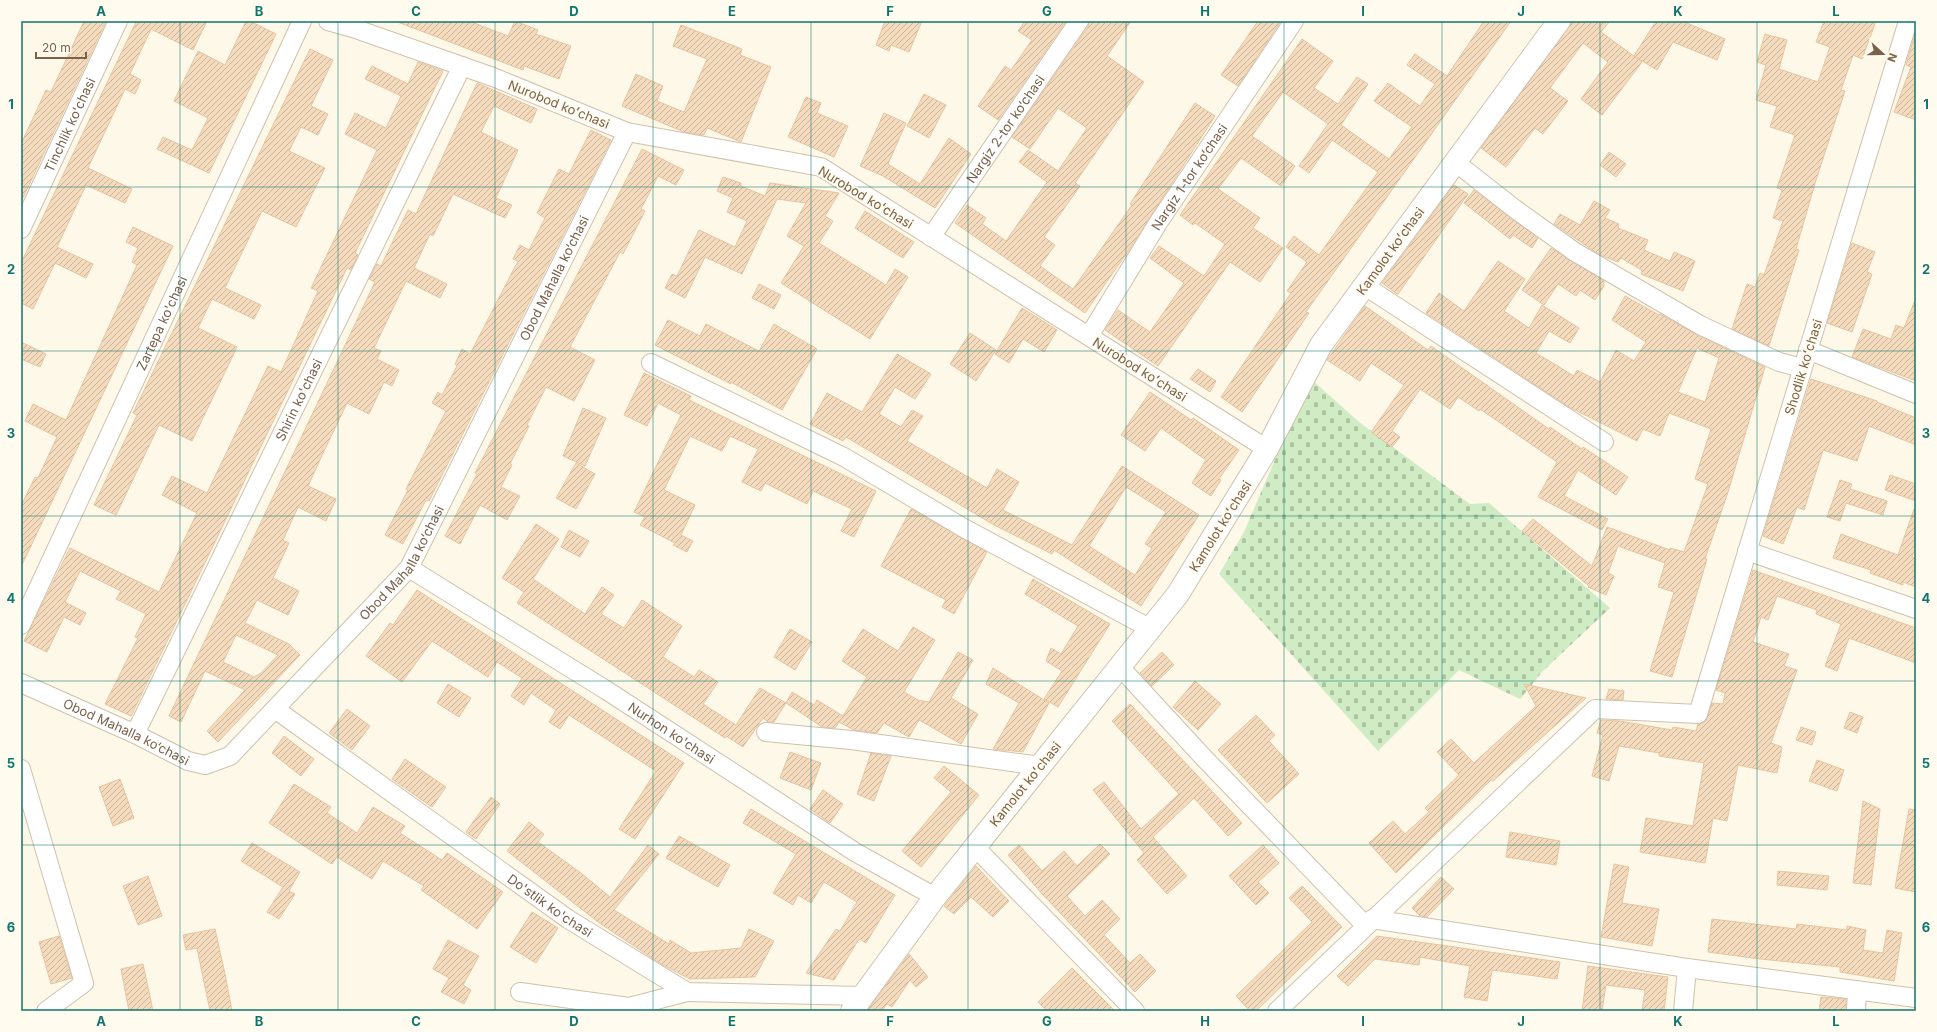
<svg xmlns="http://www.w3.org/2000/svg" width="1937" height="1032" viewBox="0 0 1937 1032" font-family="Inter,sans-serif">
  <defs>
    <pattern id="cemetery-stones" width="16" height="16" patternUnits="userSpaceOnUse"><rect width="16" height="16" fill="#d0ecc5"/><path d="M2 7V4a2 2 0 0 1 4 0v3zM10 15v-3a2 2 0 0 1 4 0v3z" fill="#aec3a2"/></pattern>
    <pattern id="building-hatch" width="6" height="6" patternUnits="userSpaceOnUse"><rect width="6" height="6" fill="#f4dbbe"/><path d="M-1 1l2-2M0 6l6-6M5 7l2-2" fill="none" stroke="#cab59c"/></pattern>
  </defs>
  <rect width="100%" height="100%" fill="#fdf8e8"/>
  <polygon fill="url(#cemetery-stones)" points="1310,378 1359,422 1470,504 1489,503 1610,608 1543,671 1520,699 1459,670 1378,751 1219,574 1244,532"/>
  <g fill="url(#building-hatch)" stroke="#e8c49e" fill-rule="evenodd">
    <polygon points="84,21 106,21 21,202 21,144 46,90 51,92"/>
    <polygon points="133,21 207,21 193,50 151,29 130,74 141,80 135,94 125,89 88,168 132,189 125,203 86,185 57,247 93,264 86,278 55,263 33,309 21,303 21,263 136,22"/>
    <polygon points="246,21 250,21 276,34 209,173 157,149 163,137 192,150 208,118 174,101 198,51 225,65"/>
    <polygon points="395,21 469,21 508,36 515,21 538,30 536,34 571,46 559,79 524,66 523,70"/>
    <polygon points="885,21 922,21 909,52 891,45 889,51 876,45"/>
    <polygon points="1025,21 1066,21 998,120 978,106 1005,66 1011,70 1032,40 1018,31"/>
    <polygon points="1089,21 1131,21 1107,56 1144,82 1075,183 1080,186 1044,237 1055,245 1040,266 1073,289 1132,205 1130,204 1195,103 1215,116 1131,247 1085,313 955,223 967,205 986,218 982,224 1006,241 1047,182 1019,162 1028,150 1058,171 1087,128 1058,108 1030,149 1012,137 1088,27"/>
    <polygon points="1258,21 1281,21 1238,86 1221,75"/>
    <polygon points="1484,21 1511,21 1306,312 1309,313 1242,412 1221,397 1291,293 1287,291 1307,262 1286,247 1294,236 1319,255 1378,172 1332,140 1309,173 1299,166 1328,124 1283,92 1252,136 1295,166 1281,186 1241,158 1218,189 1260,218 1253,228 1283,248 1260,282 1230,262 1158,366 1105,330 1118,310 1150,332 1184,283 1150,258 1159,246 1204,276 1225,244 1195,223 1193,225 1180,215 1302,39 1333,61 1314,88 1338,104 1357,77 1368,84 1341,125 1389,159 1412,127 1374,101 1388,83 1420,106 1435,84 1407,65 1415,54 1447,76"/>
    <polygon points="1573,21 1610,21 1601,32 1642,62 1602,115 1581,99 1608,62 1583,43 1550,88 1568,101 1543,134 1535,128 1506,167 1481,148"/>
    <polygon points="1656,21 1682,21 1725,39 1717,60 1673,42 1657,70 1634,56"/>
    <polygon points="1824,21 1876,21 1862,59 1853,55 1841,90 1845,91 1816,180 1796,249 1799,250 1769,346 1732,329 1747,284 1755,287 1760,273 1764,275 1783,221 1773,218 1782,190 1777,188 1795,135 1770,127 1777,106 1756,100 1766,65 1757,62 1765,34 1787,40 1779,69 1818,82 1830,47 1816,42"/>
    <polygon points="681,25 742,49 740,55 771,67 741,142 707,128 704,135 684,132 622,106 636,74 663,86 657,101 684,112 707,59 673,46"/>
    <polygon points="1916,31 1916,120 1894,112 1911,67 1906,65"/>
    <polygon points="310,49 333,60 311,106 328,114 318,135 301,127 289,151 325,168 296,227 262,211 225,288 261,305 254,319 212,299 198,328 237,347 192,441 159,425 116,515 94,505 137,415 133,413"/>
    <polygon points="418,62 443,71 355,253 358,255 351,270 347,268 131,716 105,704 138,638 135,637 146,614 116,599 121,591 80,571 65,602 86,613 80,625 64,617 47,652 24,641 70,548 159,592 197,513 162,495 172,476 207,493 268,366 281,372 318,291 311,288 377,150 345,134 355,113 386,128 401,96 365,79 372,66 408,84"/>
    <path d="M 477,83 L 537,109 L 531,123 L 494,106 L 481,132 L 518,150 L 496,198 L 512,205 L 505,218 L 453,194 L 433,236 L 430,234 L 414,268 L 447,284 L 440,298 L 406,281 L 374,348 L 381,351 L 377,359 L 399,370 L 392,386 L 384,382 L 369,414 L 347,403 L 325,449 L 308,486 L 336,499 L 326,521 L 298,507 L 283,540 L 289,543 L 273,578 L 299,591 L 288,615 L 257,600 L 245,623 L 289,644 L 300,655 L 218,742 L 207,731 L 245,690 L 205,671 L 181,722 L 169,716 L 375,282 L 369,279 L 377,264 L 381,266 L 408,210 L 416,214 ZM 236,635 L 278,655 L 261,673 L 254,677 L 223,662 Z"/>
    <polygon points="924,94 946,105 929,138 907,126"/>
    <polygon points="806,97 821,103 817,113 848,126 834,157 788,137"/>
    <polygon points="884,113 906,123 888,164 920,184 949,138 971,154 935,208 883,176 860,166"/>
    <polygon points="591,130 611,140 429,501 426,500 403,544 385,535 408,490 406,489 446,411 432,403 438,392 442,395 457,366 455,364 462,349 470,354 518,261 513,259 520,245 529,250 545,218 537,213 559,169 569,174"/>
    <polygon points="642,149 684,170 676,185 658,176 641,209 645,211 623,254 620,252 570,347 595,360 574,401 546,387 527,425 529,426 510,464 512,465 501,487 520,496 507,520 480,505 460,544 445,536 477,474 475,473"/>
    <polygon points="1609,152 1626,164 1616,177 1600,165"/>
    <polygon points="723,177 741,183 741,186 765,196 770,183 839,193 825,216 833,221 819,243 886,285 895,269 908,277 870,339 781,283 804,246 787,236 806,203 777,199 742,274 705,257 685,298 665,288 672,274 677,276 699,230 735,247 747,221 727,212 733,198 717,191"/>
    <polygon points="1454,185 1468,194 1398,294 1397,294 1382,283"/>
    <polygon points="1474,190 1538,238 1532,248 1513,235 1510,239 1464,203"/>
    <polygon points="1594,201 1610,210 1605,218 1619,224 1618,228 1648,240 1644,250 1670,261 1674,252 1695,261 1683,291 1641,274 1642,271 1640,269 1621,258 1618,262 1600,255 1554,224 1560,214 1580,225"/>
    <polygon points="865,211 914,242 903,258 855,228"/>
    <polygon points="133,227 173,246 21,567 21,506 35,477 38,478 57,437 25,421 33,404 66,420 137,265 132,262 138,248 126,242"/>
    <polygon points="1852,243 1875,252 1867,272 1872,274 1852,332 1827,323"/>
    <polygon points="1551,248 1604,281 1604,286 1595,300 1580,290 1576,296 1558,284 1544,305 1522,290"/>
    <path d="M 1498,261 L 1525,279 L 1504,311 L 1529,328 L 1542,305 L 1579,328 L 1570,343 L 1549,331 L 1536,353 L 1574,376 L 1577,370 L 1600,382 L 1616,350 L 1634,361 L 1646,342 L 1612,320 L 1625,296 L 1659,315 L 1660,314 L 1695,334 L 1765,367 L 1728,492 L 1705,559 L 1707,559 L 1672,677 L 1650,671 L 1674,592 L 1658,587 L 1665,563 L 1618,546 L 1608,573 L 1614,576 L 1606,595 L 1588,587 L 1589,586 L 1522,531 L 1533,519 L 1592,566 L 1607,527 L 1670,550 L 1670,548 L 1684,552 L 1708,484 L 1695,479 L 1711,429 L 1669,413 L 1660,436 L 1643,429 L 1637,441 L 1569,407 L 1426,313 L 1439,293 L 1464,311 ZM 1697,348 L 1719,358 L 1705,402 L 1678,392 Z"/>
    <polygon points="759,284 781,295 774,309 752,298"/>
    <polygon points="1915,300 1916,300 1916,381 1852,357 1863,329 1891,339 1896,325 1904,328"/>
    <polygon points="1365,306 1428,350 1431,346 1549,429 1550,427 1582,449 1583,447 1628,477 1616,495 1578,470 1564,496 1608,519 1602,530 1538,497 1557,462 1480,409 1479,411 1458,397 1450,409 1420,389 1392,431 1400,437 1392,447 1371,432 1404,385 1371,363 1360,381 1327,360"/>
    <polygon points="1022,308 1057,330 1044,352 1023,339 1009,363 995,354"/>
    <polygon points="668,320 700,336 706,324 759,351 774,324 817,349 782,410 731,382 731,384 655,345"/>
    <polygon points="970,333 996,350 976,381 950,364"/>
    <polygon points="21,342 46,354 40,367 21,359"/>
    <path d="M 897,354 L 931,374 L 915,399 L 895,387 L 879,414 L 901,427 L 912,410 L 923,416 L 907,441 L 987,488 L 997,469 L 1019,482 L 1003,510 L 1072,545 L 1122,466 L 1199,515 L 1141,606 L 1054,550 L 1052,554 L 994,525 L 846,437 L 843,441 L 810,424 L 827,393 L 862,412 ZM 1126,487 L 1166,512 L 1145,544 L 1152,548 L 1135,575 L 1089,546 Z"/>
    <polygon points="1198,369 1216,381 1210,392 1190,379"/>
    <polygon points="644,373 691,396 689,400 876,491 854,537 841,531 852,509 813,491 807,504 765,483 761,491 742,482 758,449 730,436 722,451 690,436 664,490 695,505 681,535 693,541 687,552 673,545 675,543 640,525 645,517 634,512 681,415 658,403 647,426 624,415"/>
    <polygon points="1811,379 1877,401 1877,402 1916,418 1916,445 1869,426 1857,461 1823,450 1804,510 1797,507 1783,544 1763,536"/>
    <polygon points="1150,392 1191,420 1193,418 1239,450 1219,479 1221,480 1211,496 1192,483 1206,460 1161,428 1145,451 1121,435"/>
    <polygon points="583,408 606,418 585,466 563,456"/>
    <polygon points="576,463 595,474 576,509 556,498"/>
    <polygon points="1890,475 1916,484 1916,501 1885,490"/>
    <polygon points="1840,480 1852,484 1850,489 1887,501 1883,515 1846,503 1840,521 1827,517"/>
    <polygon points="911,509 987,552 954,614 942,607 946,600 881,566"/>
    <polygon points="1914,509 1916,509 1916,546 1912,557 1916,558 1916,587 1903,582 1903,585 1870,573 1871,570 1833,558 1841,534 1898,555"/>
    <polygon points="536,524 559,539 533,579 585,614 602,587 614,595 601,614 624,628 642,600 682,626 663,657 694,677 699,670 718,682 703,704 736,725 760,688 786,703 774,722 768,722 763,718 743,747 726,736 725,738 517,603 524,592 502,578"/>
    <polygon points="569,530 589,541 580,557 561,547"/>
    <polygon points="1753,570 1916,628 1916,663 1849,638 1837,671 1825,666 1841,624 1816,614 1817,610 1777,596 1768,620 1761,617 1753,642 1789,654 1784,666 1797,670 1771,743 1782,747 1777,773 1738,765 1727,821 1713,818 1705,863 1640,852 1646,818 1693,826 1704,763 1659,756 1659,753 1619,746 1609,781 1592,776 1603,735 1597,733 1601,720 1620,721 1672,730 1673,727 1696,731 1698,724 1706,721 1712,703 1723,704 1725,693 1716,690"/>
    <polygon points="1033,579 1110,624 1058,707 1044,699 1062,671 1046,661 1051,648 1061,654 1078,626 1025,594"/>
    <polygon points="417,590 684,763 635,839 619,829 656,771 569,715 560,729 549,722 556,710 531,693 524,705 511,696 522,678 497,662 488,677 432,641 402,682 366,656 390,623 393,625"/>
    <polygon points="913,627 935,640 904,692 918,700 929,702 958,652 973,660 951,698 978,714 961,744 919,720 909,737 884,723 877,733 854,730 839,722 842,718 835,728 822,727 786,703 792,692 814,705 817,700 843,716 867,677 842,661 863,629 898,651"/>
    <polygon points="790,629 812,642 795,670 774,657"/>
    <polygon points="1162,652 1174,665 1152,686 1140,673"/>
    <polygon points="993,668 1049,703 1023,752 993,749 1019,703 986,684"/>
    <polygon points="1195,681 1221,704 1198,730 1173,707"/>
    <polygon points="448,684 471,698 459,717 437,703"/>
    <polygon points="1524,684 1586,698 1493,781 1491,780 1396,873 1369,843 1393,821 1405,834 1429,812 1425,808 1459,775 1437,752 1451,739 1474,763 1536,706"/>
    <polygon points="1609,689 1624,691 1623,700 1606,699"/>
    <polygon points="1130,704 1242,823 1228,836 1194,798 1153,837 1187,876 1167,894 1137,860 1144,853 1093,790 1104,782 1141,829 1179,794 1112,721"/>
    <polygon points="347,709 370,726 352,750 329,733"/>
    <polygon points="1850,712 1863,717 1857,733 1844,728"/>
    <polygon points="1256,715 1275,735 1269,741 1299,774 1267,803 1218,750"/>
    <polygon points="1801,727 1816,732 1812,745 1796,740"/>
    <polygon points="284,736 314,759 301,776 272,753"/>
    <polygon points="790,752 821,763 811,790 780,778"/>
    <polygon points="871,753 891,756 874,801 857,794"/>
    <polygon points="405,759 446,787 432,807 392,779"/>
    <polygon points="1817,760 1844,770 1837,791 1809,781"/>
    <polygon points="944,766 979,795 921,867 902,851 951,792 934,778"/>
    <polygon points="120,779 134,818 113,826 99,787"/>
    <polygon points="294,784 331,807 327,813 357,833 373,807 405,826 400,833 442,860 447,853 503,892 477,929 421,890 424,886 383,861 372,879 337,857 332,864 269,823"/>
    <polygon points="823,790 843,804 830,823 810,809"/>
    <polygon points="491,797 500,804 476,839 466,832"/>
    <polygon points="1863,801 1880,809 1871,885 1853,883"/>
    <polygon points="751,809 895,895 866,943 859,939 834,980 806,973 836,929 840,931 857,902 824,882 811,903 798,895 793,905 773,893 796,854 743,823"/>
    <polygon points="1909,809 1916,810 1916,892 1895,888"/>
    <polygon points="529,822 544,834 538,842 581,873 610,897 648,845 659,854 614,910 669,944 670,940 691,953 741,948 749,929 774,941 755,977 690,979 661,964 598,922 507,851"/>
    <polygon points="1510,832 1560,841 1556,865 1506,857"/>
    <polygon points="679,836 730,865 718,887 666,858"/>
    <polygon points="252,843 300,872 289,891 295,894 279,919 267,912 283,887 241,861"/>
    <polygon points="1100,844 1110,854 1067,896 1085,916 1102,900 1120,919 1104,935 1130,963 1140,954 1156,971 1135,992 1044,896 1008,855 1019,845 1042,871 1064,851 1077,866"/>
    <polygon points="1263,845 1279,863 1258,882 1269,893 1256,905 1229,876"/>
    <polygon points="1614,864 1629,867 1622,903 1659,909 1652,946 1601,937"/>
    <polygon points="976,866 1009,901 993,917 971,897 954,914 944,906"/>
    <polygon points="1778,871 1829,876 1827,890 1777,885"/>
    <polygon points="148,876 162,916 138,925 123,886"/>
    <polygon points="1441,877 1454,889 1427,917 1420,916 1412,908"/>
    <polygon points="1302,886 1342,927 1256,1011 1250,1011 1236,996 1312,922 1289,898"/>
    <polygon points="532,912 558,928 536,963 510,947"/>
    <polygon points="1712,919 1796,929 1797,924 1847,930 1847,926 1866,930 1863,950 1883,953 1887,930 1902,933 1894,981 1840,972 1840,967 1760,959 1708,952"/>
    <polygon points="215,929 225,974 232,1011 210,1011 197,948 186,950 183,935"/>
    <polygon points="59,936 72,978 51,984 39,942"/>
    <polygon points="1377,936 1560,962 1557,979 1492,970 1487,1001 1464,997 1470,966 1420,957 1419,965 1375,959 1348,986 1337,976"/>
    <polygon points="448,940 479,956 463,985 471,990 464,1004 441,992 449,978 433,969"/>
    <polygon points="909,954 928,977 916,987 910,980 892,1007 887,1004 882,1011 867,1011"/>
    <polygon points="143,964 153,1011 129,1011 121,969"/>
    <polygon points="1588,966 1668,977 1664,1011 1642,1011 1645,990 1606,985 1602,1011 1582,1011"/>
    <polygon points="1072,968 1115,1011 1047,1011 1038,1002"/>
    <polygon points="1821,997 1846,999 1846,1011 1819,1011"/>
  </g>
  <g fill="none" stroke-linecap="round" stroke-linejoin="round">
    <g stroke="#d0c1ac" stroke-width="20">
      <g id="minor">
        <polyline points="328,21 353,28 493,77 627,132 821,167 1267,449"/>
        <polyline points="1455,162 1515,209 1575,252 1700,325 1779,362 1802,368"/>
        <path id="s1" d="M 21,229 L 118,21"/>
        <path id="s2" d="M 931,237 L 1079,21"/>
        <polyline points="1365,286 1604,442"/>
        <path id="s3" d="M 1089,336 L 1158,223 L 1294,21"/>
        <polyline points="1808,350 1916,394"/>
        <polyline points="651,363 844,457 962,527 1151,629"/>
        <polyline points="1747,551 1916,609"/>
        <path id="s4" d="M 409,568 L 606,690 L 855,852 L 935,897"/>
        <path id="s5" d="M 21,625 L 302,21"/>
        <polyline points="1120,667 1205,759 1365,925"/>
        <path id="s6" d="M 21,683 L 135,734 L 188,761 L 205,765 L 230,756 L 409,568 L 627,132"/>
        <path id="s7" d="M 275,709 L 568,919 L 687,992 L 863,996"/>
        <polyline points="766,732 851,740 1040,766"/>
        <path id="s8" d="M 135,734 L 462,66"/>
        <polyline points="21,769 84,983 46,1011"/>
        <polyline points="975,847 1135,1011"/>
        <polyline points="1372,919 1687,968 1916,998"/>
        <polyline points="520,992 629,1007 687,992"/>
        <polyline points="1277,1011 1595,709 1698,714 1908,21"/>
        <polyline points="1683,1011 1687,968"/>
        <polyline points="1856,1011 1857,990"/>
      </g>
    </g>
    <g stroke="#d0c1ac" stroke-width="24">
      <polyline id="tertiary" points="852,1011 935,897 1178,594 1267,449 1321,345 1559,21"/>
    </g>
    <use href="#minor" stroke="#fff" stroke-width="18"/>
    <use href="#tertiary" stroke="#fff" stroke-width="22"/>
  </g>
  <path fill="none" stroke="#0f766e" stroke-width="1" stroke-opacity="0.55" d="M 180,21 L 180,1011M 338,21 L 338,1011M 495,21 L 495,1011M 653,21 L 653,1011M 811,21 L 811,1011M 968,21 L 968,1011M 1126,21 L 1126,1011M 1284,21 L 1284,1011M 1442,21 L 1442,1011M 1600,21 L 1600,1011M 1757,21 L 1757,1011M 21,187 L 1916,187M 21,351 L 1916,351M 21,516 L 1916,516M 21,681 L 1916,681M 21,845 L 1916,845"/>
  <g text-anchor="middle" stroke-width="4" stroke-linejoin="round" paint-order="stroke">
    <g font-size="13" fill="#79614a" stroke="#fffbef">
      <text transform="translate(559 104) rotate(22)" y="5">Nurobod koʻchasi</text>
      <text dy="5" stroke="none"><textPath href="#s1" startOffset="115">Tinchlik ko'chasi</textPath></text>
      <text dy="5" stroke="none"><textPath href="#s2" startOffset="131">Nargiz 2-tor ko‘chasi</textPath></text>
      <text dy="5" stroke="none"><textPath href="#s3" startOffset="188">Nargiz 1-tor ko‘chasi</textPath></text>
      <text transform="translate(866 197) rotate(31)" y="5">Nurobod koʻchasi</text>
      <text transform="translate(1390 251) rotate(-54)" y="5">Kamolot koʻchasi</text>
      <text dy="5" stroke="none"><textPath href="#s6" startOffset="812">Obod Mahalla ko‘chasi</textPath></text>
      <text dy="5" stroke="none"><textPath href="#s5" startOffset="333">Zartepa ko'chasi</textPath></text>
      <text transform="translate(1803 367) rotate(-73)" y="5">Shodlik koʻchasi</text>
      <text transform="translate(1140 369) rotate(32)" y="5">Nurobod koʻchasi</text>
      <text dy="5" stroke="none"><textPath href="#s8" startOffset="372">Shirin ko'chasi</textPath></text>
      <text transform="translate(1220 526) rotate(-58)" y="5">Kamolot koʻchasi</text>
      <text dy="5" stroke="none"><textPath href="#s6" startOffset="488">Obod Mahalla ko‘chasi</textPath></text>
      <text dy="5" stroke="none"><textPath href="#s6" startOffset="116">Obod Mahalla ko‘chasi</textPath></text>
      <text dy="5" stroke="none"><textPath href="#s4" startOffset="310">Nurhon ko'chasi</textPath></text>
      <text transform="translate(1025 784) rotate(-51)" y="5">Kamolot koʻchasi</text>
      <text dy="5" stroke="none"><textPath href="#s7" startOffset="338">Do'stlik ko'chasi</textPath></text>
    </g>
  </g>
  <rect width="1937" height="1032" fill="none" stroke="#fffbef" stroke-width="44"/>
  <g transform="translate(1883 54) rotate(111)" stroke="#fffbef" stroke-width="3" paint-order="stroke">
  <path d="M0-3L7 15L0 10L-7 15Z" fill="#79614a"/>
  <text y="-6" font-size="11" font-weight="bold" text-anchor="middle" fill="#79614a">N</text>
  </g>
  <path d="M36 52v6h50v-6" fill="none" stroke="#79614a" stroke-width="2"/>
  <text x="42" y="52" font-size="12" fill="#79614a" stroke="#fffbef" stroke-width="3" paint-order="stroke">20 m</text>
  <rect x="22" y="22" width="1893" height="988" fill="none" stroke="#0f766e" stroke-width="1.5"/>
  <g font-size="13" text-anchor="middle" font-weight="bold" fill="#0f766e">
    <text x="101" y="16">A</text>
    <text x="259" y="16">B</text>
    <text x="416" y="16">C</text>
    <text x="574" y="16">D</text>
    <text x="732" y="16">E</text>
    <text x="890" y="16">F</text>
    <text x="1047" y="16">G</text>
    <text x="1205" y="16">H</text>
    <text x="1363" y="16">I</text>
    <text x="1521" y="16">J</text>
    <text x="1678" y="16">K</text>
    <text x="1836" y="16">L</text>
    <text x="11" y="109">1</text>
    <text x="1926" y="109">1</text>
    <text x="11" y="274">2</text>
    <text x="1926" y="274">2</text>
    <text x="11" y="438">3</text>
    <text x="1926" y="438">3</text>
    <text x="11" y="603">4</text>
    <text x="1926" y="603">4</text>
    <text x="11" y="768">5</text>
    <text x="1926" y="768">5</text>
    <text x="11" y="932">6</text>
    <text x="1926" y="932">6</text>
    <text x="101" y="1026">A</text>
    <text x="259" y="1026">B</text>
    <text x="416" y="1026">C</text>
    <text x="574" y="1026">D</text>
    <text x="732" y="1026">E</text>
    <text x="890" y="1026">F</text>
    <text x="1047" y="1026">G</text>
    <text x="1205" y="1026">H</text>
    <text x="1363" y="1026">I</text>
    <text x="1521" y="1026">J</text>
    <text x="1678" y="1026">K</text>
    <text x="1836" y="1026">L</text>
  </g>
</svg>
